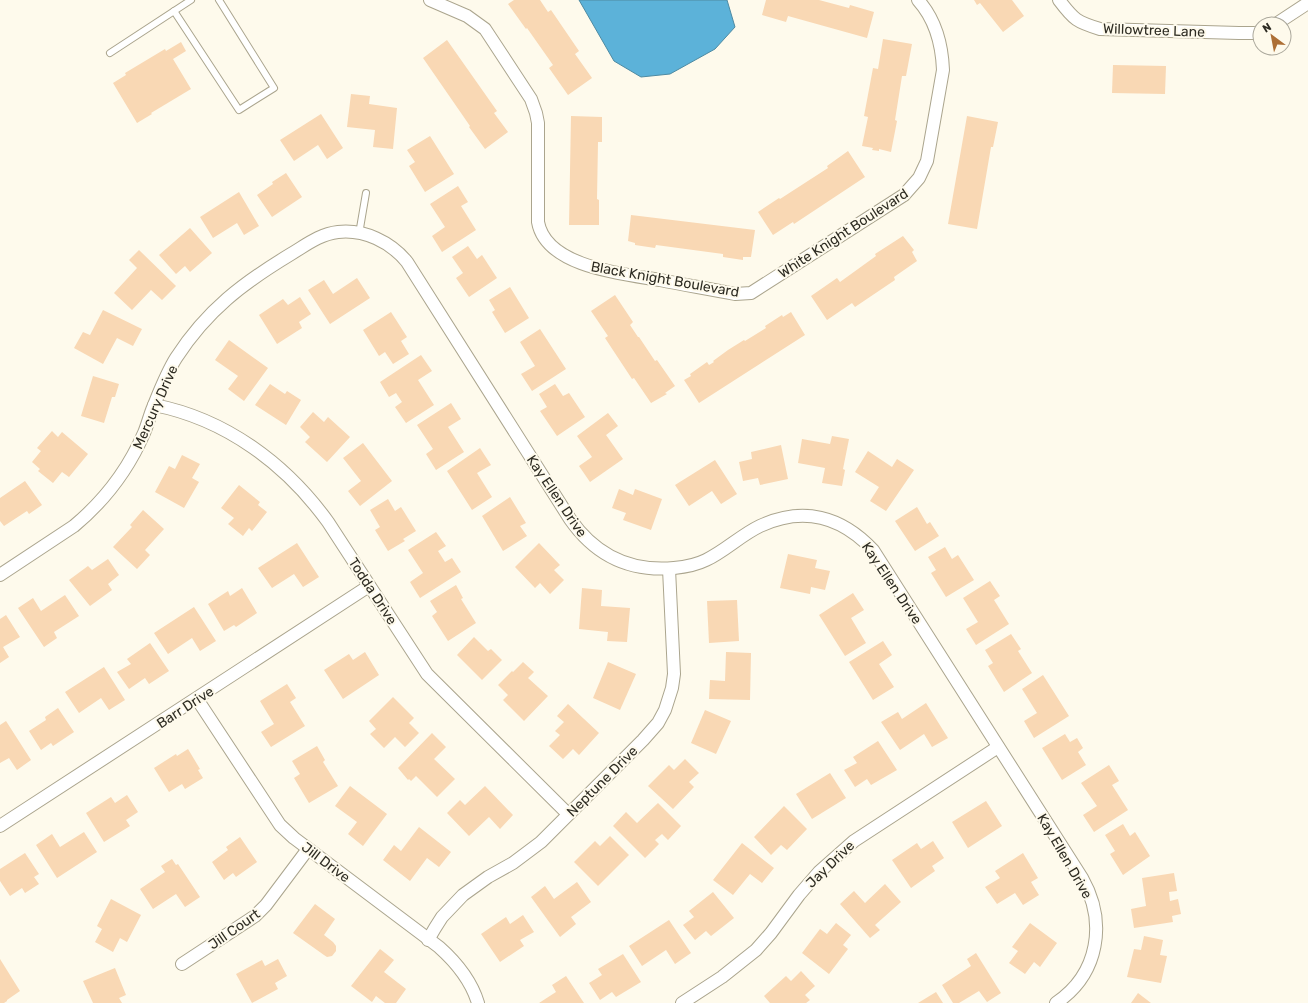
<svg xmlns="http://www.w3.org/2000/svg" width="1308" height="1003" viewBox="0 0 1308 1003" font-family="Rubik,sans-serif">
  <rect width="100%" height="100%" fill="#fefaec"/>
  <polygon fill="#5cb2d9" stroke="#4e8aa2" points="579,0 727,0 735,27 715,49 670,74 641,77 614,61"/>
  <g fill="#f9d8b4">
    <polygon points="514,0 540,0 548,12 551,10 579,51 575,54 592,78 568,95 549,68 553,65 527,28 526,29 508,4"/>
    <polygon points="766,0 819,0 849,8 850,5 874,12 867,38 788,16 786,22 762,15"/>
    <polygon points="974,0 1012,0 1024,16 1003,32 980,3 977,5"/>
    <polygon points="883,39 912,44 906,76 902,76 895,120 897,121 891,152 879,149 879,151 872,150 873,148 862,146 868,117 864,116 873,68 878,69"/>
    <polygon points="447,40 497,111 494,113 508,132 485,149 469,127 470,126 423,58"/>
    <polygon points="181,42 186,51 173,59 191,89 151,113 152,114 137,123 113,83 126,75 125,73 165,49 166,51"/>
    <polygon points="1113,65 1166,66 1165,94 1112,93"/>
    <polygon points="351,94 370,96 369,104 397,108 393,149 373,147 375,130 347,127"/>
    <polygon points="321,114 343,148 327,159 318,145 294,161 280,140"/>
    <polygon points="571,116 602,117 602,142 598,142 597,199 599,200 599,225 569,225"/>
    <polygon points="967,116 998,122 993,147 991,147 977,229 948,224"/>
    <polygon points="430,136 454,174 425,192 409,166 415,162 407,150"/>
    <polygon points="848,151 865,177 794,224 793,222 773,235 758,212 779,198 780,199 828,168 827,166"/>
    <polygon points="286,173 302,197 272,217 257,195 273,184 272,182"/>
    <polygon points="458,186 468,202 461,206 476,230 442,252 432,236 445,227 430,204"/>
    <polygon points="239,192 259,226 244,235 237,223 213,238 200,217"/>
    <polygon points="631,215 755,230 751,257 743,257 743,260 723,257 723,254 656,245 655,248 635,245 635,243 628,241"/>
    <polygon points="190,228 212,253 190,272 185,266 176,274 159,255"/>
    <polygon points="903,236 914,250 912,252 917,261 894,277 895,280 855,307 852,303 827,320 811,296 837,278 840,282 876,256 875,254"/>
    <polygon points="468,246 477,259 482,255 497,278 469,297 456,278 463,273 452,257"/>
    <polygon points="139,250 176,286 162,300 151,290 132,310 114,293 137,268 129,260"/>
    <polygon points="357,278 370,298 330,324 308,290 324,280 333,294"/>
    <polygon points="510,287 529,318 505,333 492,312 495,310 489,300"/>
    <polygon points="615,295 633,322 630,325 638,337 639,337 655,361 657,360 675,386 665,393 667,394 651,403 634,378 632,379 605,338 608,336 591,311"/>
    <polygon points="300,297 311,314 299,322 302,328 277,344 259,315 283,299 288,305"/>
    <polygon points="103,310 142,329 133,346 117,338 103,364 74,348 83,332 90,335"/>
    <polygon points="391,312 407,337 401,341 409,354 393,364 385,352 379,356 363,330"/>
    <polygon points="791,312 805,335 699,403 684,380 691,376 690,374 707,362 709,365 714,362 713,361 728,350 744,340 745,341 766,328 765,326 782,315 783,317"/>
    <polygon points="540,329 566,369 532,391 521,374 535,366 520,342"/>
    <polygon points="229,340 268,368 244,401 228,389 238,376 215,360"/>
    <polygon points="421,355 432,371 418,380 434,405 406,423 395,407 402,402 396,393 389,397 380,382"/>
    <polygon points="93,376 119,384 115,397 112,397 104,423 81,416"/>
    <polygon points="270,384 285,394 287,391 301,400 286,425 255,405"/>
    <polygon points="555,384 563,396 569,393 585,417 557,436 540,411 547,407 539,394"/>
    <polygon points="451,403 461,419 448,427 464,452 436,470 426,454 433,449 417,425"/>
    <polygon points="313,412 324,422 328,417 350,437 327,462 305,442 310,437 300,427"/>
    <polygon points="608,413 618,426 606,435 623,459 590,482 579,466 592,457 577,436"/>
    <polygon points="52,431 58,437 62,432 88,454 69,477 62,472 53,483 38,471 40,469 32,462 41,451 37,448"/>
    <polygon points="832,436 849,439 843,469 845,470 842,486 822,483 825,468 798,463 802,439 830,444"/>
    <polygon points="363,443 392,481 360,506 348,491 361,481 343,458"/>
    <polygon points="781,445 788,479 760,485 758,478 743,481 739,462 752,459 751,452"/>
    <polygon points="480,448 491,465 477,473 492,497 472,510 447,471"/>
    <polygon points="868,451 892,467 897,459 914,470 886,511 870,501 879,487 855,472"/>
    <polygon points="182,455 200,464 192,478 199,482 184,508 155,492 169,466 175,469"/>
    <polygon points="715,460 737,494 721,504 712,491 689,506 675,485"/>
    <polygon points="25,481 42,505 29,514 27,511 4,526 0,521 0,498"/>
    <polygon points="239,485 260,502 258,505 267,512 252,531 249,528 243,536 228,524 234,518 221,508"/>
    <polygon points="619,489 633,495 635,489 662,499 651,530 623,520 626,513 612,508"/>
    <polygon points="510,497 526,523 520,526 527,536 503,551 482,516"/>
    <polygon points="388,499 395,511 401,507 416,531 403,539 405,541 388,551 375,530 380,527 370,510"/>
    <polygon points="917,507 927,524 930,522 939,536 915,551 895,521"/>
    <polygon points="143,510 164,529 145,550 150,555 137,569 113,547 132,527 130,525"/>
    <polygon points="436,532 446,546 438,551 445,562 452,558 461,572 420,598 410,582 423,573 408,550"/>
    <polygon points="297,543 319,577 303,587 294,574 272,588 258,568"/>
    <polygon points="539,543 560,565 554,570 564,580 550,594 540,583 535,588 515,567"/>
    <polygon points="945,547 952,559 958,555 974,580 946,597 931,573 936,570 928,557"/>
    <polygon points="788,554 817,560 815,568 830,571 825,590 811,587 810,594 780,588"/>
    <polygon points="108,559 119,575 108,584 112,590 90,606 69,580 88,566 92,570"/>
    <polygon points="990,581 1000,596 994,600 1009,624 976,645 966,629 978,622 963,598"/>
    <polygon points="456,585 463,598 461,599 476,623 448,641 432,616 437,612 430,601"/>
    <polygon points="242,588 257,613 236,627 234,625 224,631 208,604 228,591 230,596"/>
    <polygon points="582,588 602,590 601,606 630,608 627,642 607,641 608,632 579,629"/>
    <polygon points="853,593 864,610 851,618 866,643 845,656 819,615"/>
    <polygon points="65,595 79,616 54,632 57,638 44,647 18,608 33,598 41,611"/>
    <polygon points="737,600 739,641 709,643 707,601"/>
    <polygon points="194,607 216,641 200,651 192,638 168,654 154,633"/>
    <polygon points="6,615 20,637 3,647 9,657 0,663 0,619"/>
    <polygon points="1011,634 1021,649 1018,651 1032,673 1004,692 988,666 993,663 985,650"/>
    <polygon points="474,637 488,651 491,649 502,660 482,680 457,655"/>
    <polygon points="883,641 892,655 879,664 894,687 873,700 849,662"/>
    <polygon points="150,643 169,671 149,684 145,678 129,689 117,672 131,664 127,659"/>
    <polygon points="365,652 379,675 343,699 324,670 349,654 353,660"/>
    <polygon points="726,652 751,653 750,700 709,699 710,680 725,681"/>
    <polygon points="523,662 534,672 528,678 548,696 524,721 503,700 508,695 498,685 512,671 513,672"/>
    <polygon points="608,662 636,674 620,710 593,698"/>
    <polygon points="104,667 125,700 109,710 101,698 79,713 65,692"/>
    <polygon points="1043,675 1069,716 1034,738 1024,721 1037,713 1022,689"/>
    <polygon points="287,684 296,698 290,702 305,726 271,747 261,732 274,724 260,701"/>
    <polygon points="393,697 414,718 409,723 419,733 405,747 395,737 384,748 370,734 376,729 369,721"/>
    <polygon points="926,703 948,738 932,747 924,734 900,750 881,722 898,712 902,719"/>
    <polygon points="568,704 599,733 579,755 573,749 563,759 549,746 560,735 555,731 564,722 557,716"/>
    <polygon points="58,708 74,732 53,746 51,743 41,750 29,731 46,720 45,717"/>
    <polygon points="705,710 731,721 716,754 691,743"/>
    <polygon points="6,721 31,760 17,770 9,758 0,763 0,725"/>
    <polygon points="432,733 446,747 434,759 455,779 437,797 416,776 411,781 409,779 408,780 398,768"/>
    <polygon points="1065,734 1070,742 1077,738 1083,748 1078,752 1086,765 1062,780 1042,748"/>
    <polygon points="878,741 897,770 871,785 867,779 855,787 844,770 857,763 853,757"/>
    <polygon points="317,746 325,760 323,762 338,786 309,803 294,778 300,774 292,761"/>
    <polygon points="188,749 200,769 198,770 203,778 185,789 182,784 169,792 154,768 176,754 177,756"/>
    <polygon points="685,759 699,773 689,782 694,787 673,809 648,786 669,765 674,770"/>
    <polygon points="1109,765 1119,781 1112,785 1128,810 1094,832 1083,815 1097,806 1081,783"/>
    <polygon points="830,773 846,798 812,819 796,794"/>
    <polygon points="350,786 387,814 363,846 348,834 357,822 335,806"/>
    <polygon points="485,786 513,815 500,829 489,817 469,836 447,813 460,800 465,805"/>
    <polygon points="127,795 138,812 126,820 130,826 104,842 86,813 111,797 115,803"/>
    <polygon points="986,801 1002,826 968,848 952,822"/>
    <polygon points="658,803 681,826 668,840 662,834 655,840 659,844 645,858 613,826 626,812 637,823"/>
    <polygon points="784,806 807,829 787,850 781,845 771,855 754,837"/>
    <polygon points="1123,824 1130,836 1135,832 1150,856 1123,875 1110,854 1115,851 1105,835"/>
    <polygon points="419,827 451,852 439,867 427,858 410,881 383,860 394,845 401,851"/>
    <polygon points="84,832 97,852 57,878 36,845 52,834 60,847"/>
    <polygon points="610,836 629,855 598,886 574,862 595,841 600,846"/>
    <polygon points="240,837 257,862 236,877 233,873 224,880 212,862 228,850 226,847"/>
    <polygon points="933,841 944,858 932,866 935,871 911,888 892,860 917,843 921,849"/>
    <polygon points="742,843 774,868 762,883 750,874 733,895 713,880"/>
    <polygon points="25,853 39,874 34,877 39,884 25,893 22,888 10,896 0,881 0,869"/>
    <polygon points="1023,853 1038,878 1031,882 1039,895 1023,905 1015,893 997,904 985,887 1000,878 995,871"/>
    <polygon points="172,859 176,865 178,864 200,897 185,907 176,894 153,909 140,889 165,872 161,866"/>
    <polygon points="1174,873 1177,891 1169,892 1170,901 1178,899 1181,914 1172,916 1173,922 1134,928 1131,909 1146,906 1142,878"/>
    <polygon points="577,882 591,902 571,917 576,924 560,937 531,897 545,886 554,899"/>
    <polygon points="885,884 901,902 875,925 880,930 870,938 840,904 854,891 865,903"/>
    <polygon points="713,892 734,918 711,936 706,931 695,940 683,925 694,917 689,911"/>
    <polygon points="111,899 141,915 127,942 120,938 113,952 95,942 102,929 97,926"/>
    <polygon points="315,904 335,919 324,935 333,942 336,946 336,951 332,956 327,957 324,955 293,933"/>
    <polygon points="523,915 534,932 520,940 524,946 500,962 481,934 506,917 510,924"/>
    <polygon points="669,920 691,953 675,964 666,950 642,966 629,946"/>
    <polygon points="836,923 851,935 843,945 848,949 829,974 802,953 820,929 827,934"/>
    <polygon points="1030,923 1057,943 1040,967 1034,962 1025,974 1009,963 1018,951 1012,947"/>
    <polygon points="1144,936 1163,940 1160,955 1167,956 1161,983 1127,977 1134,949 1141,950"/>
    <polygon points="380,949 394,960 384,972 406,989 396,1003 385,1003 376,996 372,1002 351,986"/>
    <polygon points="976,953 1001,993 987,1002 979,991 959,1003 953,1003 942,985 971,966 967,959"/>
    <polygon points="623,954 641,982 616,997 612,992 600,1000 589,983 602,975 598,969"/>
    <polygon points="0,959 20,991 7,1000 7,1001 4,1003 0,1003"/>
    <polygon points="278,959 287,976 275,983 278,989 252,1003 236,974 262,960 265,966"/>
    <polygon points="115,968 126,995 119,998 122,1003 93,1003 83,981"/>
    <polygon points="801,971 815,986 805,995 810,1000 806,1003 770,1003 764,996 786,976 791,981"/>
    <polygon points="566,976 584,1003 539,1003 556,992 552,985"/>
    <polygon points="936,992 943,1003 918,1003"/>
    <polygon points="1138,993 1151,1003 1131,1003"/>
  </g>
  <g fill="none" stroke-linecap="round" stroke-linejoin="round">
    <g stroke="#aba58e" stroke-width="8">
      <g id="service">
        <polyline points="174,11 239,110 274,88 219,0"/>
        <polyline points="110,53 191,0"/>
        <polyline points="359,234 366,193"/>
      </g>
    </g>
    <g stroke="#aba58e" stroke-width="14">
      <g id="minor">
        <path d="M 430,0 L 467,16 L 485,29 L 531,99 L 536,113 L 538,123 L 538,222 C 546,267 623,274 660,280 C 685,285 710,289 735,294 L 751,293 L 904,195 L 919,178 L 927,161 L 943,70 C 942,44 936,20 918,0"/>
        <path d="M 1059,0 C 1074,20 1077,22 1100,29 L 1239,33 L 1255,33 L 1260,32"/>
        <polyline points="1276,24 1308,3"/>
        <path d="M 154,405 C 226,419 286,464 328,522 L 427,674 L 568,814"/>
        <path d="M 0,575 L 74,526 C 104,501 128,470 144,433 C 147,426 149,418 152,410 C 159,393 166,374 176,358 C 207,310 243,283 291,254 C 306,245 320,234 338,232 C 364,229 391,242 407,262 L 570,519 C 595,555 630,572 674,568 C 685,567 696,565 706,560 C 725,551 741,535 760,526 C 803,506 841,516 873,550 L 1082,878 C 1107,922 1099,974 1056,1003"/>
        <path d="M 197,699 L 280,825 L 294,838 L 439,947 C 457,963 471,980 478,1003"/>
        <polyline points="0,826 369,586"/>
        <polyline points="428,940 435,928 442,917 463,895 488,877 513,863 541,842 643,740 658,723 665,710 672,688 674,674 669,569"/>
        <polyline points="182,964 255,916 266,905 308,849"/>
        <polyline points="682,1003 722,977 756,950 771,933 799,895 819,872 854,841 998,747"/>
      </g>
    </g>
    <use href="#service" stroke="#fff" stroke-width="6"/>
    <use href="#minor" stroke="#fff" stroke-width="12"/>
  </g>
  <g text-anchor="middle" stroke-width="4" stroke-linejoin="round" paint-order="stroke">
    <g font-size="14" fill="#2e2c23" stroke="#fefaec">
      <text transform="translate(1154 30) rotate(2)" y="5">Willowtree Lane</text>
      <text transform="translate(843 233) rotate(-33)" y="5">White Knight Boulevard</text>
      <text transform="translate(665 279) rotate(10)" y="5">Black Knight Boulevard</text>
      <text transform="translate(155 407) rotate(-66)" y="5">Mercury Drive</text>
      <text transform="translate(557 496) rotate(56)" y="5">Kay Ellen Drive</text>
      <text transform="translate(892 583) rotate(56)" y="5">Kay Ellen Drive</text>
      <text transform="translate(373 591) rotate(57)" y="5">Todda Drive</text>
      <text transform="translate(185 707) rotate(-33)" y="5">Barr Drive</text>
      <text transform="translate(602 781) rotate(-45)" y="5">Neptune Drive</text>
      <text transform="translate(1065 856) rotate(60)" y="5">Kay Ellen Drive</text>
      <text transform="translate(326 862) rotate(37)" y="5">Jill Drive</text>
      <text transform="translate(830 864) rotate(-44)" y="5">Jay Drive</text>
      <text transform="translate(234 929) rotate(-35)" y="5">Jill Court</text>
    </g>
  </g>
  <g transform="translate(1272 36) rotate(328)"><circle r="19" fill="#fefaec" stroke="#aba89c"/>
  <path d="M0-3L7 15L0 10L-7 15Z" fill="#ad6f35"/>
  <text y="-6" font-size="11" font-weight="bold" text-anchor="middle" fill="#2e2c23">N</text>
  </g>
</svg>
